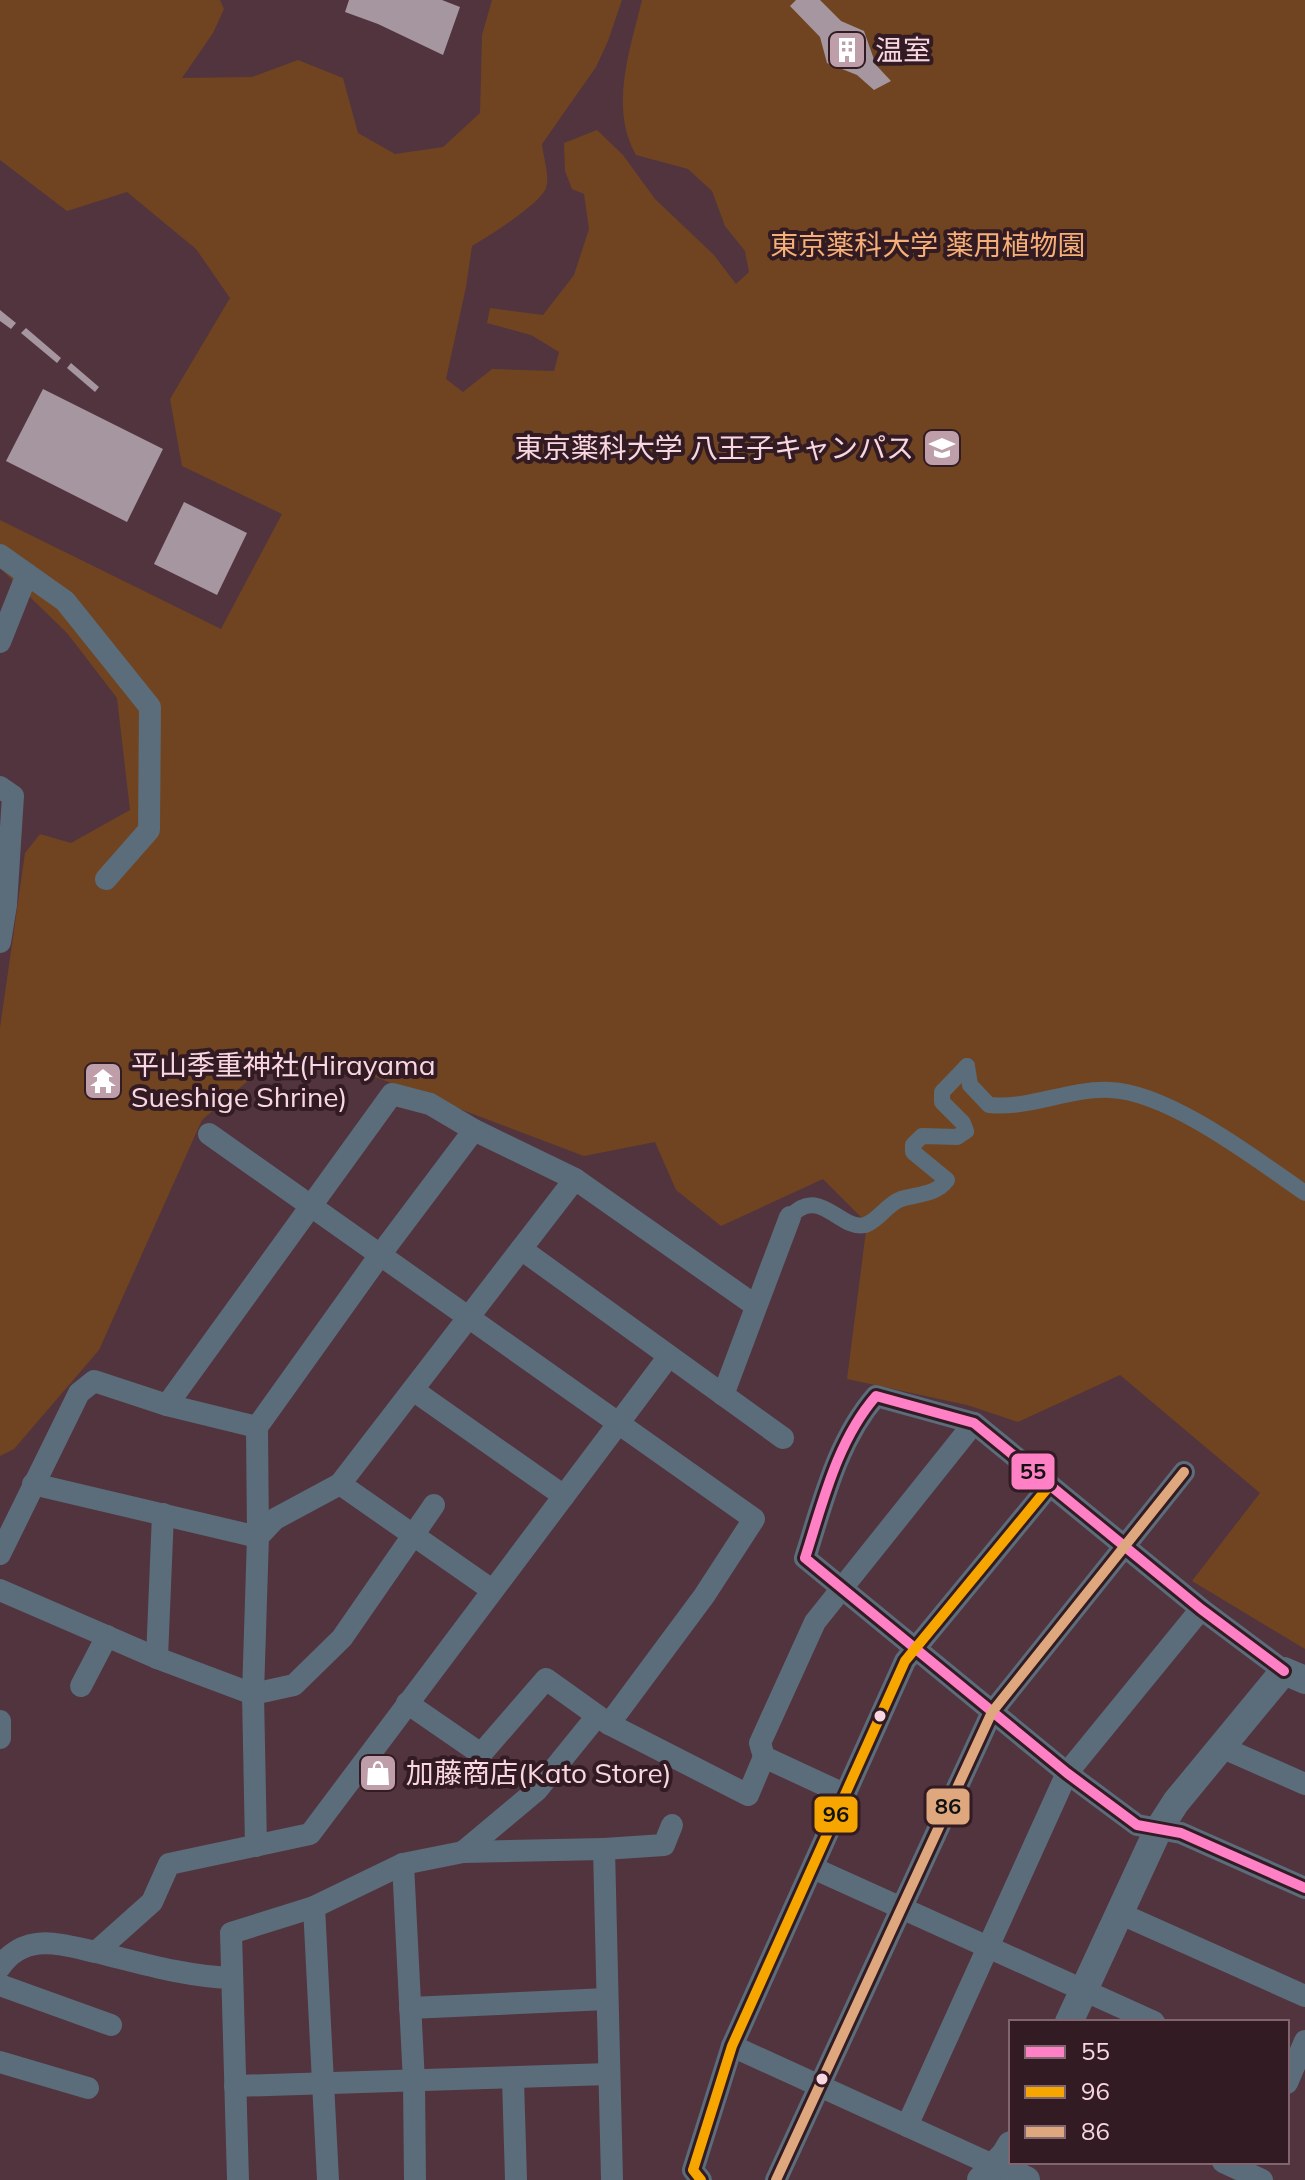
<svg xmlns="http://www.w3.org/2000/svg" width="1305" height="2180" viewBox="0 0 1305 2180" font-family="Mulish,'Noto Sans JP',sans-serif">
  <rect width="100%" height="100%" fill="#51343e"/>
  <path fill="#704420" d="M 0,0 L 220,0 L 224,9 L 213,33 L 182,78 L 252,77 L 298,60 L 343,78 L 358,133 L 395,154 L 443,147 L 480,113 L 482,35 L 492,0 L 622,0 L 608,41 L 596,67 L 542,144 C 543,156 550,176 546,188 C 540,204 488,237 472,246 L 466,287 L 446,379 L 463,392 L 492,369 L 554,371 L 559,352 L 531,335 L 487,323 L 490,308 L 543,315 L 574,275 L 589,229 L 584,194 L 572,189 L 565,171 L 564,143 L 597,130 L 623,155 L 655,199 L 714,255 L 736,284 L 749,272 L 745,251 L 725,226 L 712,191 L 688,169 L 636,155 C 609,108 630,50 642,0 L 1305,0 L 1305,1649 L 1192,1581 L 1260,1493 L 1120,1375 L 1018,1422 L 967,1405 L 847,1379 L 867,1223 L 823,1179 L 721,1226 L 676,1190 L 655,1142 L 584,1156 L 357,1070 L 262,1069 L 202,1120 L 99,1350 L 14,1449 L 0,1456 L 0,1028 L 25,853 L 40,834 L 71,843 L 130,810 L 117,698 L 67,633 L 0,568 L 0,520 L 221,629 L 282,514 L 182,466 L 170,399 L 230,298 L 196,249 L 127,192 L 67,211 L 0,160 Z"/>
  <g fill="#a5969f">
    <polygon points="349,0 442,0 460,7 443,55 378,24 345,12"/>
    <polygon points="796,0 820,0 841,21 864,31 876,65 891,81 874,90 857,75 827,63 820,37 790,6"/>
    <polygon points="0,310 16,323 11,329 0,321"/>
    <polygon points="26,328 61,358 57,363 21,333"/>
    <polygon points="71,363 99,387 95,392 67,368"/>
    <polygon points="43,389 163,449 127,522 6,461"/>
    <polygon points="184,502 247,533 217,595 154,564"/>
  </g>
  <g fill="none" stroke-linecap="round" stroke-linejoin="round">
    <g stroke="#5b6c7a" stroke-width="16">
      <path d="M 967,1066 L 970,1085 L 989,1105 C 1032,1109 1068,1088 1110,1090 C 1169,1092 1257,1160 1305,1193"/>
      <path d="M 790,1217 C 819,1184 840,1231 865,1225 C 878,1221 887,1204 901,1199 C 917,1194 936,1195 947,1180 L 913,1152 L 913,1145 L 922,1136 L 957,1137 L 966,1131 L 963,1123 L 942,1102 L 942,1092 L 967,1066"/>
    </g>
    <g stroke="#5b6c7a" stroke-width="22">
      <polyline points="0,555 65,601 150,707 149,830 106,879"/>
      <polyline points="0,642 27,574"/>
      <polyline points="0,787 13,796 6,905 0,942"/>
      <polyline points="209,1134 754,1519 704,1596 609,1724"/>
      <polyline points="521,1249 783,1438"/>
      <polyline points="413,1390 564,1496"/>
      <polyline points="723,1395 790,1217"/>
      <polyline points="167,1405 392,1094 430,1104 474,1130"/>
      <polyline points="33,1484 258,1537 257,1427 380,1255 474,1130 575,1179"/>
      <polyline points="340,1484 492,1590"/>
      <polyline points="0,1554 79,1393 94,1381 167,1405 257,1427"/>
      <polyline points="0,1590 157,1658 253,1694 294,1685 342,1638 434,1505"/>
      <polyline points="157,1658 163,1514"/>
      <path d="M 1284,1671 L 1201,1609 L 974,1423 L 876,1396 C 837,1441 823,1502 805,1558 L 1067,1773 L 1137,1825 L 1181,1833 L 1305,1888"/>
      <polyline points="81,1686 107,1636"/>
      <polyline points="407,1703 481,1754 546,1679 609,1724 748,1795 764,1757"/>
      <polyline points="0,1721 0,1738"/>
      <polyline points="1221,1747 1305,1784"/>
      <polyline points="846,1795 764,1757 760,1743 815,1622 974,1423"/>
      <polyline points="256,1846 253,1694 258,1537 275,1519 340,1484 575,1179 756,1306"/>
      <polyline points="604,1849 664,1845 672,1825"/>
      <polyline points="463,1852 537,1790 597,1716"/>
      <polyline points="403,1864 414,2082 415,2180"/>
      <polyline points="813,1868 1154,2022"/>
      <polyline points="314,1907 328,2180"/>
      <polyline points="1119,1913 1305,1996"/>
      <path d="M 96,1952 C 141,1963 183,1976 231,1978"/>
      <path d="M 0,1967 C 25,1932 59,1944 96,1952 L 152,1902 L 169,1864 L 310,1834 L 669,1356"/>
      <polyline points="0,1985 111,2025"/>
      <polyline points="410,2008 607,1999"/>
      <polyline points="732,2046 995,2166"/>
      <polyline points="0,2062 88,2088"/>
      <polyline points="513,2079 516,2180"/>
      <polyline points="1287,2083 1305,2041"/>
      <polyline points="235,2086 609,2074"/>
      <polyline points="907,2126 1067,1773 1201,1609"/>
      <polyline points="1223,2162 1262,2180"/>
      <polyline points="238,2180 231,1933 314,1907 403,1864 463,1852 604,1849 612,2180"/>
      <polyline points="701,2180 693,2170 732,2046 905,1661 1050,1485"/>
      <polyline points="776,2180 992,1712 1184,1472"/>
    </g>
    <g stroke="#5b6c7a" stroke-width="28">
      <polyline points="1069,2022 1158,1830 1176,1802 1284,1671 1305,1680"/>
      <polyline points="995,2166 1026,2180"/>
      <polyline points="981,2180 1005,2155 1011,2145"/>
    </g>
    <g stroke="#331b23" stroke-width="16">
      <path id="bus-1" d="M 1284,1671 L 1201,1609 L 974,1423 L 876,1396 C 837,1441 823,1502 805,1558 L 1067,1773 L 1137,1825 L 1181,1833 L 1305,1888"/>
    </g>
    <g stroke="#331b23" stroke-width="16">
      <polyline id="bus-2" points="701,2180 693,2170 732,2046 905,1661 1050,1485"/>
    </g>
    <g stroke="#331b23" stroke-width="16">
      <polyline id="bus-3" points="776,2180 992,1712 1184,1472"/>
    </g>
    <use href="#bus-1" stroke="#ff80c5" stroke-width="10"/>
    <use href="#bus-2" stroke="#f7a600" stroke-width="10"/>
    <use href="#bus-3" stroke="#dfa77e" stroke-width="10"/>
  </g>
  <defs>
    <g id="building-square" transform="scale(2)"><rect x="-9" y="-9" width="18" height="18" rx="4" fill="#be9ea8" stroke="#331b23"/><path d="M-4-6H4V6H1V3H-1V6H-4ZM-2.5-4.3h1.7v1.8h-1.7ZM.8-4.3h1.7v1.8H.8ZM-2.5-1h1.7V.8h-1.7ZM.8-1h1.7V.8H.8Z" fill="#fff"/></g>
    <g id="university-square" transform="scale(2)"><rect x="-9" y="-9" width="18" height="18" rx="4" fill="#be9ea8" stroke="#331b23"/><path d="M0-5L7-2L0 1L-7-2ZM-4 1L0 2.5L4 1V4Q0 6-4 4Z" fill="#fff"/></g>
    <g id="temple-square" transform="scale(2)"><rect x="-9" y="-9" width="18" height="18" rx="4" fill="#be9ea8" stroke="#331b23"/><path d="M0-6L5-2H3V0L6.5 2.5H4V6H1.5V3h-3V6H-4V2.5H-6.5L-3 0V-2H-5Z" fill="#fff"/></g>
    <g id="shop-square" transform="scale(2)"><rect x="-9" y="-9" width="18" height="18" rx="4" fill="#be9ea8" stroke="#331b23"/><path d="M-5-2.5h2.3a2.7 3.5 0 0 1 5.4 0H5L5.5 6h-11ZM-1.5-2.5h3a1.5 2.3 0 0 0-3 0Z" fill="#fff"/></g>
  </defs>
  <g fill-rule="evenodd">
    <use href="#building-square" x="847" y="50"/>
    <use href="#university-square" x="942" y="448"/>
    <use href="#temple-square" x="103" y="1081"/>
    <use href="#shop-square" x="378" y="1773"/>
  </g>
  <g fill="#f9d7e1" stroke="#331b23" stroke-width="3">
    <circle cx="880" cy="1716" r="7"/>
    <circle cx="822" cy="2079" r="7"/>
  </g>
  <g text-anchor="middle" stroke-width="8" stroke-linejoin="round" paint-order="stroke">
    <g font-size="28" fill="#f9d7e1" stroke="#331b23" text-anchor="start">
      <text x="875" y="60">温室</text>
      <text x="914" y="458" text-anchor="end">東京薬科大学 八王子キャンパス</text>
      <text x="131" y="1075">平山季重神社(Hirayama<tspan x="131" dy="32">Sueshige Shrine)</tspan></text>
      <text x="406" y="1783">加藤商店(Kato Store)</text>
    </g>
    <g font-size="28" fill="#f6af77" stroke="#331b23">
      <text x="928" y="255">東京薬科大学 薬用植物園</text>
    </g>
  </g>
  <g stroke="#331b23" stroke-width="3">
    <rect x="1010" y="1452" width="46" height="39" rx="8" fill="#ff80c5"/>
    <rect x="925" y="1787" width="46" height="39" rx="8" fill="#dfa77e"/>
    <rect x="813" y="1795" width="46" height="39" rx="8" fill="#f7a600"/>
  </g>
  <g font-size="22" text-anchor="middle" font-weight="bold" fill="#111">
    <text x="1033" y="1479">55</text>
    <text x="948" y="1814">86</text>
    <text x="836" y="1822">96</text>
  </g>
  <rect x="1009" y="2020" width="280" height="144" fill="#331b23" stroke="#82666f" stroke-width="2"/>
  <rect x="1025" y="2046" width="40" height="12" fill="#ff80c5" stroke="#82666f" stroke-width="2"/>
  <text x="1081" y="2060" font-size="24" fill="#f9d7e1">55</text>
  <rect x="1025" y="2086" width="40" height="12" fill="#f7a600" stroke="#82666f" stroke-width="2"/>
  <text x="1081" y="2100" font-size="24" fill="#f9d7e1">96</text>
  <rect x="1025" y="2126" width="40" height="12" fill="#dfa77e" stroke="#82666f" stroke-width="2"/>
  <text x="1081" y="2140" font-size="24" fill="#f9d7e1">86</text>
</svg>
